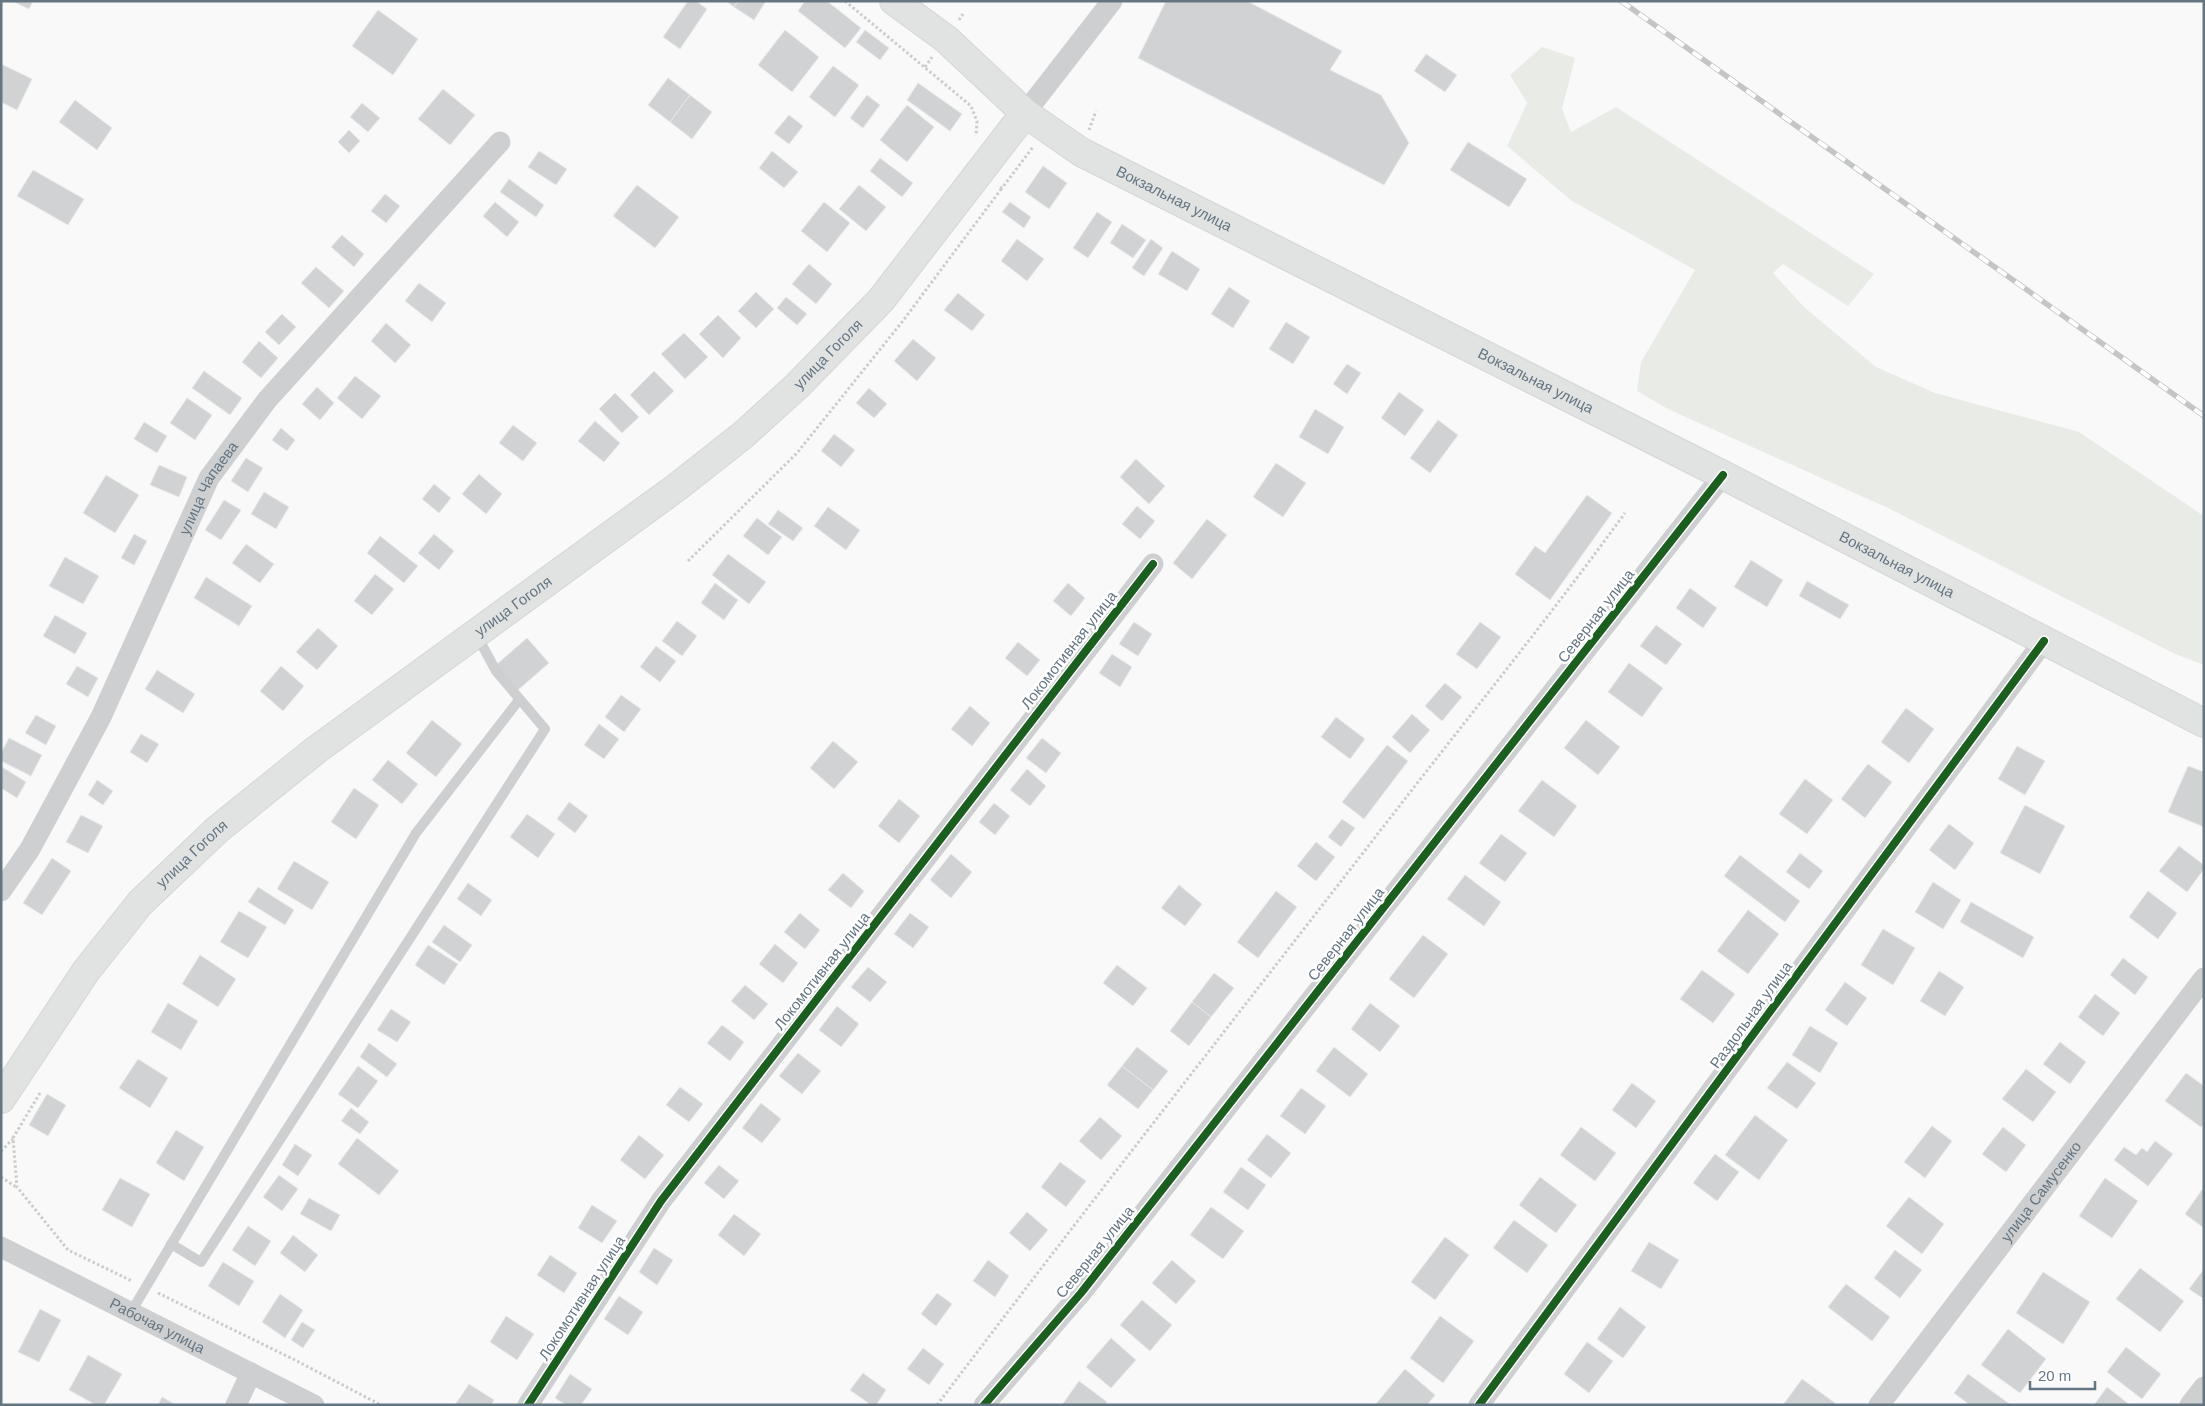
<svg xmlns="http://www.w3.org/2000/svg" width="2205" height="1406" viewBox="0 0 2205 1406" font-family="Helvetica,sans-serif">
  <rect width="100%" height="100%" fill="#f9f9f9"/>
  <polygon fill="#e8ebe6" points="1542,47 1575,58 1562,109 1571,132 1616,107 1874,274 1848,306 1783,264 1773,273 1805,308 1876,367 1935,393 2079,432 2204,516 2204,665 2173,653 1888,508 1668,409 1637,391 1641,362 1695,270 1572,201 1507,146 1527,103 1510,75"/>
  <g fill="#d0d2d3" stroke="#e8e8e8">
    <polygon points="12,1 33,1 29,9"/>
    <polygon points="688,1 696,1 707,9 680,49 663,37"/>
    <polygon points="726,1 738,1 734,7"/>
    <polygon points="738,1 766,1 754,20 734,7"/>
    <polygon points="805,1 827,1 861,28 845,48 798,11"/>
    <polygon points="1166,1 1247,1 1342,51 1330,70 1381,95 1409,143 1384,185 1138,58"/>
    <polygon points="378,10 418,39 393,75 352,46"/>
    <polygon points="785,30 819,57 792,92 758,65"/>
    <polygon points="865,30 889,48 880,60 856,42"/>
    <polygon points="1426,54 1457,75 1445,92 1414,71"/>
    <polygon points="1,64 32,79 17,110 1,102"/>
    <polygon points="833,66 859,85 835,117 809,97"/>
    <polygon points="668,78 690,95 670,122 648,105"/>
    <polygon points="918,83 962,114 950,131 907,100"/>
    <polygon points="443,89 475,115 450,145 418,119"/>
    <polygon points="690,95 712,112 692,139 670,122"/>
    <polygon points="867,95 880,105 863,128 850,118"/>
    <polygon points="75,100 112,128 97,150 59,122"/>
    <polygon points="362,103 380,118 368,132 350,117"/>
    <polygon points="907,105 934,127 907,162 880,140"/>
    <polygon points="789,115 803,126 789,144 774,133"/>
    <polygon points="349,130 360,141 349,153 338,142"/>
    <polygon points="1468,142 1527,179 1509,207 1450,170"/>
    <polygon points="539,151 567,169 556,185 528,167"/>
    <polygon points="772,151 798,172 784,188 759,168"/>
    <polygon points="880,158 913,183 902,197 870,171"/>
    <polygon points="1043,166 1067,183 1049,209 1025,192"/>
    <polygon points="33,170 84,199 68,225 17,196"/>
    <polygon points="509,179 544,205 536,217 500,192"/>
    <polygon points="637,185 679,217 655,248 613,216"/>
    <polygon points="859,185 886,207 866,231 839,209"/>
    <polygon points="385,194 400,206 386,223 371,211"/>
    <polygon points="495,202 519,222 507,237 483,216"/>
    <polygon points="824,202 850,223 827,252 801,231"/>
    <polygon points="1010,202 1031,217 1024,228 1002,212"/>
    <polygon points="1097,212 1112,222 1088,258 1073,248"/>
    <polygon points="1122,224 1146,240 1133,258 1110,243"/>
    <polygon points="342,235 364,254 354,267 331,247"/>
    <polygon points="1017,239 1044,259 1027,281 1001,261"/>
    <polygon points="1151,239 1163,248 1144,276 1132,268"/>
    <polygon points="1172,251 1200,269 1187,291 1158,274"/>
    <polygon points="809,264 832,284 816,304 792,284"/>
    <polygon points="316,267 344,291 329,308 301,283"/>
    <polygon points="419,283 446,303 432,322 405,301"/>
    <polygon points="1229,287 1250,301 1233,328 1211,314"/>
    <polygon points="756,292 774,309 756,328 738,311"/>
    <polygon points="958,293 985,315 972,331 944,310"/>
    <polygon points="786,297 807,314 797,325 777,308"/>
    <polygon points="282,314 296,327 279,345 265,332"/>
    <polygon points="718,315 741,338 723,358 699,334"/>
    <polygon points="1286,322 1310,337 1293,364 1269,349"/>
    <polygon points="386,323 411,345 395,363 371,341"/>
    <polygon points="684,333 708,357 685,379 661,354"/>
    <polygon points="913,339 936,358 917,381 894,361"/>
    <polygon points="259,341 278,358 261,378 242,362"/>
    <polygon points="1347,364 1361,373 1347,394 1333,384"/>
    <polygon points="204,371 242,398 230,415 192,388"/>
    <polygon points="654,371 674,391 649,415 630,395"/>
    <polygon points="355,376 381,396 362,419 337,398"/>
    <polygon points="317,387 334,403 320,420 302,404"/>
    <polygon points="869,388 887,404 874,418 856,403"/>
    <polygon points="1399,392 1424,410 1405,436 1381,418"/>
    <polygon points="615,393 639,417 622,433 599,409"/>
    <polygon points="187,398 212,415 195,440 170,423"/>
    <polygon points="1315,409 1344,427 1328,454 1299,437"/>
    <polygon points="1438,420 1458,435 1430,473 1410,458"/>
    <polygon points="595,421 620,443 604,462 578,441"/>
    <polygon points="144,422 167,436 157,453 134,439"/>
    <polygon points="513,425 537,443 523,461 499,443"/>
    <polygon points="281,428 295,440 287,451 272,440"/>
    <polygon points="834,434 855,450 841,467 821,451"/>
    <polygon points="246,458 263,468 248,492 231,481"/>
    <polygon points="1136,459 1165,486 1149,504 1120,477"/>
    <polygon points="1276,463 1306,483 1283,517 1253,497"/>
    <polygon points="159,465 187,477 179,497 150,485"/>
    <polygon points="479,474 502,494 486,514 462,494"/>
    <polygon points="106,475 139,495 115,533 83,513"/>
    <polygon points="434,484 451,498 439,513 422,499"/>
    <polygon points="264,492 289,507 276,529 251,514"/>
    <polygon points="1587,495 1612,513 1550,600 1515,574 1535,546 1545,553"/>
    <polygon points="224,500 241,510 221,540 205,530"/>
    <polygon points="1137,506 1155,521 1140,539 1122,524"/>
    <polygon points="828,507 860,530 846,550 814,526"/>
    <polygon points="778,510 803,528 793,541 768,524"/>
    <polygon points="757,518 782,537 768,555 743,536"/>
    <polygon points="1207,519 1227,535 1192,579 1173,563"/>
    <polygon points="134,534 147,541 134,565 121,558"/>
    <polygon points="434,534 454,551 439,570 418,553"/>
    <polygon points="380,536 418,566 404,583 367,553"/>
    <polygon points="246,544 274,564 260,583 232,563"/>
    <polygon points="728,554 766,582 749,604 712,575"/>
    <polygon points="65,557 99,576 83,604 49,586"/>
    <polygon points="1751,560 1783,580 1767,607 1734,587"/>
    <polygon points="375,574 394,589 372,615 354,601"/>
    <polygon points="206,577 252,606 239,626 194,598"/>
    <polygon points="1807,581 1849,605 1840,619 1799,596"/>
    <polygon points="715,583 738,600 724,620 701,603"/>
    <polygon points="1068,583 1085,598 1071,616 1053,601"/>
    <polygon points="1690,588 1717,608 1703,628 1676,608"/>
    <polygon points="55,615 87,633 75,654 43,636"/>
    <polygon points="677,621 697,636 682,656 662,641"/>
    <polygon points="1134,622 1152,634 1138,656 1119,644"/>
    <polygon points="1480,622 1501,637 1477,669 1456,654"/>
    <polygon points="1656,625 1682,644 1666,665 1640,646"/>
    <polygon points="318,628 338,646 317,670 296,652"/>
    <polygon points="527,638 549,663 518,690 496,665"/>
    <polygon points="1018,642 1040,660 1027,676 1005,658"/>
    <polygon points="656,646 676,661 660,682 640,667"/>
    <polygon points="1112,654 1132,667 1120,687 1099,673"/>
    <polygon points="1629,663 1663,688 1642,717 1608,692"/>
    <polygon points="77,666 98,678 88,697 66,684"/>
    <polygon points="281,666 304,686 283,711 260,691"/>
    <polygon points="157,670 195,694 183,713 145,689"/>
    <polygon points="1445,683 1462,697 1442,721 1425,706"/>
    <polygon points="621,695 641,709 624,732 605,717"/>
    <polygon points="970,706 990,723 972,746 951,729"/>
    <polygon points="1906,708 1934,729 1909,763 1881,742"/>
    <polygon points="1412,714 1430,730 1410,753 1392,737"/>
    <polygon points="36,715 56,726 46,745 25,733"/>
    <polygon points="1336,717 1365,739 1350,759 1321,737"/>
    <polygon points="432,720 462,744 436,777 406,753"/>
    <polygon points="1586,720 1620,747 1598,775 1564,748"/>
    <polygon points="599,724 619,739 604,759 584,745"/>
    <polygon points="141,734 159,744 147,763 130,752"/>
    <polygon points="9,738 42,755 31,776 1,761 1,753"/>
    <polygon points="1042,738 1061,753 1046,773 1026,758"/>
    <polygon points="833,741 858,762 834,789 810,768"/>
    <polygon points="1387,745 1408,761 1364,819 1342,802"/>
    <polygon points="2017,746 2045,761 2025,795 1998,779"/>
    <polygon points="388,760 418,784 402,804 372,780"/>
    <polygon points="1868,764 1892,782 1865,818 1841,799"/>
    <polygon points="2188,766 2204,772 2204,827 2168,812"/>
    <polygon points="2,767 26,782 17,798 1,788"/>
    <polygon points="1027,769 1046,786 1030,806 1010,790"/>
    <polygon points="1805,779 1833,800 1807,834 1779,814"/>
    <polygon points="97,780 113,791 103,805 88,795"/>
    <polygon points="1542,780 1577,806 1554,837 1518,811"/>
    <polygon points="354,788 379,805 356,839 331,822"/>
    <polygon points="899,799 920,816 899,843 878,826"/>
    <polygon points="569,802 588,816 575,833 557,819"/>
    <polygon points="994,803 1010,816 995,835 979,822"/>
    <polygon points="2025,805 2065,826 2040,874 2000,853"/>
    <polygon points="527,814 555,834 538,858 510,837"/>
    <polygon points="81,815 103,826 88,853 66,842"/>
    <polygon points="1342,819 1355,828 1341,847 1328,837"/>
    <polygon points="1949,824 1974,843 1955,870 1929,850"/>
    <polygon points="1501,834 1527,853 1505,882 1479,863"/>
    <polygon points="1316,842 1335,857 1316,881 1297,866"/>
    <polygon points="2179,846 2204,865 2204,869 2187,892 2159,871"/>
    <polygon points="1800,853 1823,871 1809,889 1786,872"/>
    <polygon points="951,854 972,872 951,898 930,880"/>
    <polygon points="1740,855 1800,901 1785,922 1724,876"/>
    <polygon points="52,858 71,871 42,915 23,903"/>
    <polygon points="294,861 329,882 312,910 277,889"/>
    <polygon points="843,873 864,891 851,908 828,890"/>
    <polygon points="1465,875 1501,902 1484,926 1447,899"/>
    <polygon points="1933,882 1961,900 1943,929 1915,912"/>
    <polygon points="468,883 492,900 481,916 457,899"/>
    <polygon points="1179,885 1202,904 1185,926 1161,908"/>
    <polygon points="258,887 294,910 285,925 248,902"/>
    <polygon points="1276,891 1297,907 1258,958 1237,942"/>
    <polygon points="2148,891 2177,913 2158,939 2129,917"/>
    <polygon points="1971,902 2034,937 2023,958 1960,922"/>
    <polygon points="1748,910 1779,934 1748,974 1717,951"/>
    <polygon points="239,911 267,927 248,958 220,942"/>
    <polygon points="800,913 820,930 805,949 784,932"/>
    <polygon points="910,913 929,927 913,948 894,934"/>
    <polygon points="444,925 472,945 460,962 432,942"/>
    <polygon points="1883,929 1915,948 1893,985 1861,965"/>
    <polygon points="1423,935 1448,954 1414,998 1389,979"/>
    <polygon points="775,944 798,963 783,983 759,964"/>
    <polygon points="428,945 458,964 444,985 415,965"/>
    <polygon points="200,955 236,979 218,1007 182,984"/>
    <polygon points="2123,958 2148,977 2135,995 2110,975"/>
    <polygon points="1117,965 1147,988 1133,1006 1103,983"/>
    <polygon points="868,967 887,982 870,1002 851,987"/>
    <polygon points="1702,970 1735,994 1713,1023 1680,999"/>
    <polygon points="1939,971 1964,987 1945,1016 1920,1001"/>
    <polygon points="1214,973 1234,988 1211,1017 1192,1002"/>
    <polygon points="1845,982 1867,998 1847,1026 1825,1010"/>
    <polygon points="745,985 768,1004 754,1020 731,1001"/>
    <polygon points="2095,994 2120,1013 2103,1036 2078,1017"/>
    <polygon points="1192,1002 1211,1017 1189,1046 1170,1031"/>
    <polygon points="168,1003 198,1021 181,1050 151,1032"/>
    <polygon points="1370,1003 1400,1026 1380,1052 1351,1029"/>
    <polygon points="837,1006 859,1024 841,1047 819,1030"/>
    <polygon points="391,1009 411,1022 397,1042 377,1030"/>
    <polygon points="722,1025 744,1042 730,1061 707,1043"/>
    <polygon points="1810,1026 1838,1043 1820,1073 1792,1055"/>
    <polygon points="2060,1042 2086,1062 2070,1084 2043,1064"/>
    <polygon points="369,1043 397,1064 387,1077 360,1057"/>
    <polygon points="1137,1047 1168,1071 1153,1090 1122,1066"/>
    <polygon points="1334,1047 1368,1074 1350,1097 1316,1071"/>
    <polygon points="798,1053 821,1071 802,1094 779,1076"/>
    <polygon points="138,1059 168,1078 150,1108 119,1088"/>
    <polygon points="1787,1062 1816,1083 1797,1109 1767,1088"/>
    <polygon points="358,1066 378,1081 358,1108 338,1094"/>
    <polygon points="1122,1066 1153,1090 1138,1109 1107,1085"/>
    <polygon points="2026,1069 2056,1092 2033,1122 2002,1099"/>
    <polygon points="2186,1073 2204,1086 2204,1124 2201,1127 2165,1101"/>
    <polygon points="1632,1083 1656,1101 1636,1128 1612,1110"/>
    <polygon points="680,1087 703,1104 689,1122 666,1105"/>
    <polygon points="1301,1088 1326,1106 1305,1134 1280,1116"/>
    <polygon points="47,1094 66,1105 48,1136 29,1125"/>
    <polygon points="761,1103 781,1119 762,1143 742,1128"/>
    <polygon points="351,1108 369,1122 360,1134 341,1121"/>
    <polygon points="1755,1115 1788,1140 1759,1180 1725,1155"/>
    <polygon points="1100,1117 1122,1136 1101,1160 1079,1141"/>
    <polygon points="1932,1126 1952,1141 1925,1178 1904,1162"/>
    <polygon points="1581,1127 1616,1153 1595,1181 1560,1155"/>
    <polygon points="2003,1127 2026,1145 2006,1172 1982,1154"/>
    <polygon points="176,1130 204,1147 184,1181 156,1163"/>
    <polygon points="1267,1134 1291,1153 1271,1178 1247,1160"/>
    <polygon points="639,1135 664,1155 645,1179 620,1160"/>
    <polygon points="357,1138 399,1171 379,1195 338,1164"/>
    <polygon points="2155,1141 2173,1154 2148,1186 2114,1160 2124,1147 2136,1155 2142,1148 2147,1152"/>
    <polygon points="295,1144 312,1155 298,1176 282,1165"/>
    <polygon points="1715,1154 1739,1172 1717,1201 1693,1183"/>
    <polygon points="1060,1162 1086,1181 1066,1207 1041,1187"/>
    <polygon points="719,1165 739,1181 724,1199 704,1183"/>
    <polygon points="1241,1167 1266,1185 1248,1210 1223,1192"/>
    <polygon points="279,1175 298,1189 282,1211 263,1197"/>
    <polygon points="1540,1177 1577,1205 1556,1233 1519,1205"/>
    <polygon points="120,1178 150,1194 132,1227 102,1210"/>
    <polygon points="2105,1178 2138,1201 2112,1238 2079,1216"/>
    <polygon points="2204,1187 2204,1228 2185,1214"/>
    <polygon points="1909,1197 1944,1224 1922,1254 1886,1226"/>
    <polygon points="309,1198 340,1215 331,1231 300,1214"/>
    <polygon points="592,1205 617,1221 602,1243 578,1228"/>
    <polygon points="1211,1207 1244,1231 1223,1259 1190,1235"/>
    <polygon points="1027,1212 1048,1230 1030,1251 1009,1233"/>
    <polygon points="734,1214 761,1234 744,1256 718,1235"/>
    <polygon points="1514,1220 1548,1245 1527,1273 1493,1248"/>
    <polygon points="248,1226 271,1241 255,1266 232,1250"/>
    <polygon points="293,1235 318,1255 305,1272 280,1253"/>
    <polygon points="1445,1237 1469,1255 1435,1300 1411,1282"/>
    <polygon points="1649,1242 1679,1260 1661,1289 1631,1271"/>
    <polygon points="654,1248 673,1260 657,1285 639,1272"/>
    <polygon points="1895,1250 1922,1270 1900,1298 1874,1278"/>
    <polygon points="550,1255 577,1273 564,1293 537,1275"/>
    <polygon points="988,1260 1009,1276 995,1297 973,1281"/>
    <polygon points="1172,1260 1196,1281 1176,1304 1152,1283"/>
    <polygon points="223,1262 254,1281 239,1306 208,1286"/>
    <polygon points="2140,1268 2184,1301 2160,1332 2116,1299"/>
    <polygon points="2204,1269 2204,1299 2189,1289"/>
    <polygon points="2043,1272 2090,1302 2063,1344 2016,1313"/>
    <polygon points="1846,1284 1890,1317 1872,1341 1828,1307"/>
    <polygon points="937,1293 952,1304 936,1326 921,1314"/>
    <polygon points="280,1294 303,1310 285,1338 262,1322"/>
    <polygon points="619,1296 643,1312 628,1335 604,1319"/>
    <polygon points="1142,1300 1172,1325 1150,1351 1120,1325"/>
    <polygon points="1620,1307 1646,1327 1623,1358 1597,1339"/>
    <polygon points="40,1309 61,1320 39,1362 18,1352"/>
    <polygon points="506,1316 534,1334 517,1360 490,1342"/>
    <polygon points="1440,1316 1474,1341 1443,1383 1410,1358"/>
    <polygon points="302,1322 315,1330 303,1348 291,1340"/>
    <polygon points="2008,1329 2046,1359 2020,1393 1981,1365"/>
    <polygon points="1111,1338 1136,1360 1111,1388 1086,1367"/>
    <polygon points="1587,1342 1613,1361 1589,1393 1564,1374"/>
    <polygon points="2126,1347 2161,1374 2142,1399 2107,1372"/>
    <polygon points="923,1348 944,1364 929,1385 907,1369"/>
    <polygon points="88,1355 122,1374 104,1405 96,1405 69,1390"/>
    <polygon points="1405,1369 1435,1395 1427,1405 1375,1405"/>
    <polygon points="863,1373 886,1390 876,1405 871,1405 850,1390"/>
    <polygon points="570,1374 592,1389 581,1405 566,1405 555,1398"/>
    <polygon points="1968,1374 2011,1405 1970,1405 1954,1393"/>
    <polygon points="1802,1379 1835,1403 1833,1405 1783,1405"/>
    <polygon points="1079,1381 1107,1402 1105,1405 1062,1405"/>
    <polygon points="469,1384 494,1400 491,1405 455,1405"/>
    <polygon points="2107,1387 2130,1405 2094,1405"/>
    <polygon points="162,1397 176,1405 158,1405"/>
  </g>
  <g fill="none" stroke-linecap="round" stroke-linejoin="round">
    <g stroke="#d5d6d7" stroke-width="30">
      <g id="secondary">
        <path id="s4" d="M 894,1 L 946,39 L 1025,113 L 1081,152 L 1723,475 L 2204,723"/>
        <path id="s5" d="M 1,1099 L 86,971 L 140,903 L 218,829 L 316,750 L 677,487 L 743,435 L 797,386 L 881,300 L 1025,113"/>
      </g>
    </g>
    <g stroke="#cbcccd" stroke-width="3" stroke-dasharray="2.5 2.5" stroke-linecap="butt">
      <polyline points="845,1 971,106 977,121 976,136"/>
      <polyline points="959,20 963,14"/>
      <polyline points="925,67 932,57"/>
      <polyline points="1089,130 1096,111"/>
      <polyline points="1000,187 1002,188 1033,147"/>
      <polyline points="688,561 797,453 902,322 1002,188"/>
      <polyline points="40,1093 13,1138 17,1187 68,1250 132,1281"/>
      <polyline points="1,1151 13,1139"/>
      <polyline points="1,1177 16,1187"/>
      <polyline points="158,1293 293,1359 381,1405"/>
      <path d="M 937,1405 C 1093,1199 1253,995 1411,791 C 1483,699 1556,608 1625,513"/>
    </g>
    <g stroke="#cecfd0" stroke-width="10">
      <polyline points="171,1244 201,1262 545,729 496,671 476,634"/>
      <polyline points="131,1312 416,833 519,700"/>
    </g>
    <g stroke="#cecfd0" stroke-width="21">
      <polyline points="1025,113 1112,1"/>
      <path id="s1" d="M 1,891 L 30,849 L 101,717 L 209,478 L 267,400 L 500,142"/>
      <path id="s2" d="M 1,1247 L 314,1405"/>
      <polyline points="236,1405 251,1373"/>
      <polyline points="528,1405 661,1201 1153,564"/>
      <polyline points="984,1405 1081,1293 1723,475"/>
      <polyline points="1479,1405 2044,641"/>
      <path id="s3" d="M 1879,1405 L 2204,978"/>
      <polyline points="2190,1405 2204,1387"/>
    </g>
    <use href="#secondary" stroke="#e1e2e2" stroke-width="28"/>
    <g stroke="#c3c5c6" stroke-width="5.5">
      <polyline id="rail" points="1621,1 2204,416"/>
    </g>
    <use href="#rail" stroke="#fff" stroke-width="4" stroke-dasharray="11" stroke-linecap="butt"/>
    <g stroke="#fff" stroke-width="11">
      <g id="cycleway">
        <polyline points="528,1405 661,1201 1153,564"/>
        <polyline points="984,1405 1081,1293 1723,475"/>
        <polyline points="1479,1405 2044,641"/>
      </g>
    </g>
    <use href="#cycleway" stroke="#1b5e20" stroke-width="8"/>
  </g>
  <g text-anchor="middle" stroke-width="5" stroke-linejoin="round" paint-order="stroke">
    <g font-size="15" fill="#657683" stroke="#fff">
      <text dy="5" stroke="none"><textPath href="#s4" startOffset="345">Вокзальная улица</textPath></text>
      <text dy="5" stroke="none"><textPath href="#s5" startOffset="1122">улица Гоголя</textPath></text>
      <text dy="5" stroke="none"><textPath href="#s4" startOffset="750">Вокзальная улица</textPath></text>
      <text dy="5" stroke="none"><textPath href="#s1" startOffset="454">улица Чапаева</textPath></text>
      <text dy="5" stroke="none"><textPath href="#s4" startOffset="1155">Вокзальная улица</textPath></text>
      <text dy="5" stroke="none"><textPath href="#s5" startOffset="718">улица Гоголя</textPath></text>
      <text transform="translate(1596 616) rotate(-52)" y="5">Северная улица</text>
      <text transform="translate(1069 650) rotate(-52)" y="5">Локомотивная улица</text>
      <text dy="5" stroke="none"><textPath href="#s5" startOffset="312">улица Гоголя</textPath></text>
      <text transform="translate(1346 934) rotate(-52)" y="5">Северная улица</text>
      <text transform="translate(822 971) rotate(-52)" y="5">Локомотивная улица</text>
      <text transform="translate(1751 1015) rotate(-54)" y="5">Раздольная улица</text>
      <text dy="5" stroke="none"><textPath href="#s3" startOffset="268">улица Самусенко</textPath></text>
      <text transform="translate(1095 1252) rotate(-51)" y="5">Северная улица</text>
      <text transform="translate(582 1298) rotate(-57)" y="5">Локомотивная улица</text>
      <text dy="5" stroke="none"><textPath href="#s2" startOffset="175">Рабочая улица</textPath></text>
    </g>
  </g>
  <rect width="2205" height="1406" fill="none" stroke="#657683" stroke-width="5"/>
  <path d="M2030 1381v8h65v-8" fill="none" stroke="#657683" stroke-width="2.5"/>
  <text x="2038" y="1381" font-size="15" fill="#657683" stroke="#ffffff" stroke-width="4" paint-order="stroke">20 m</text>
</svg>
